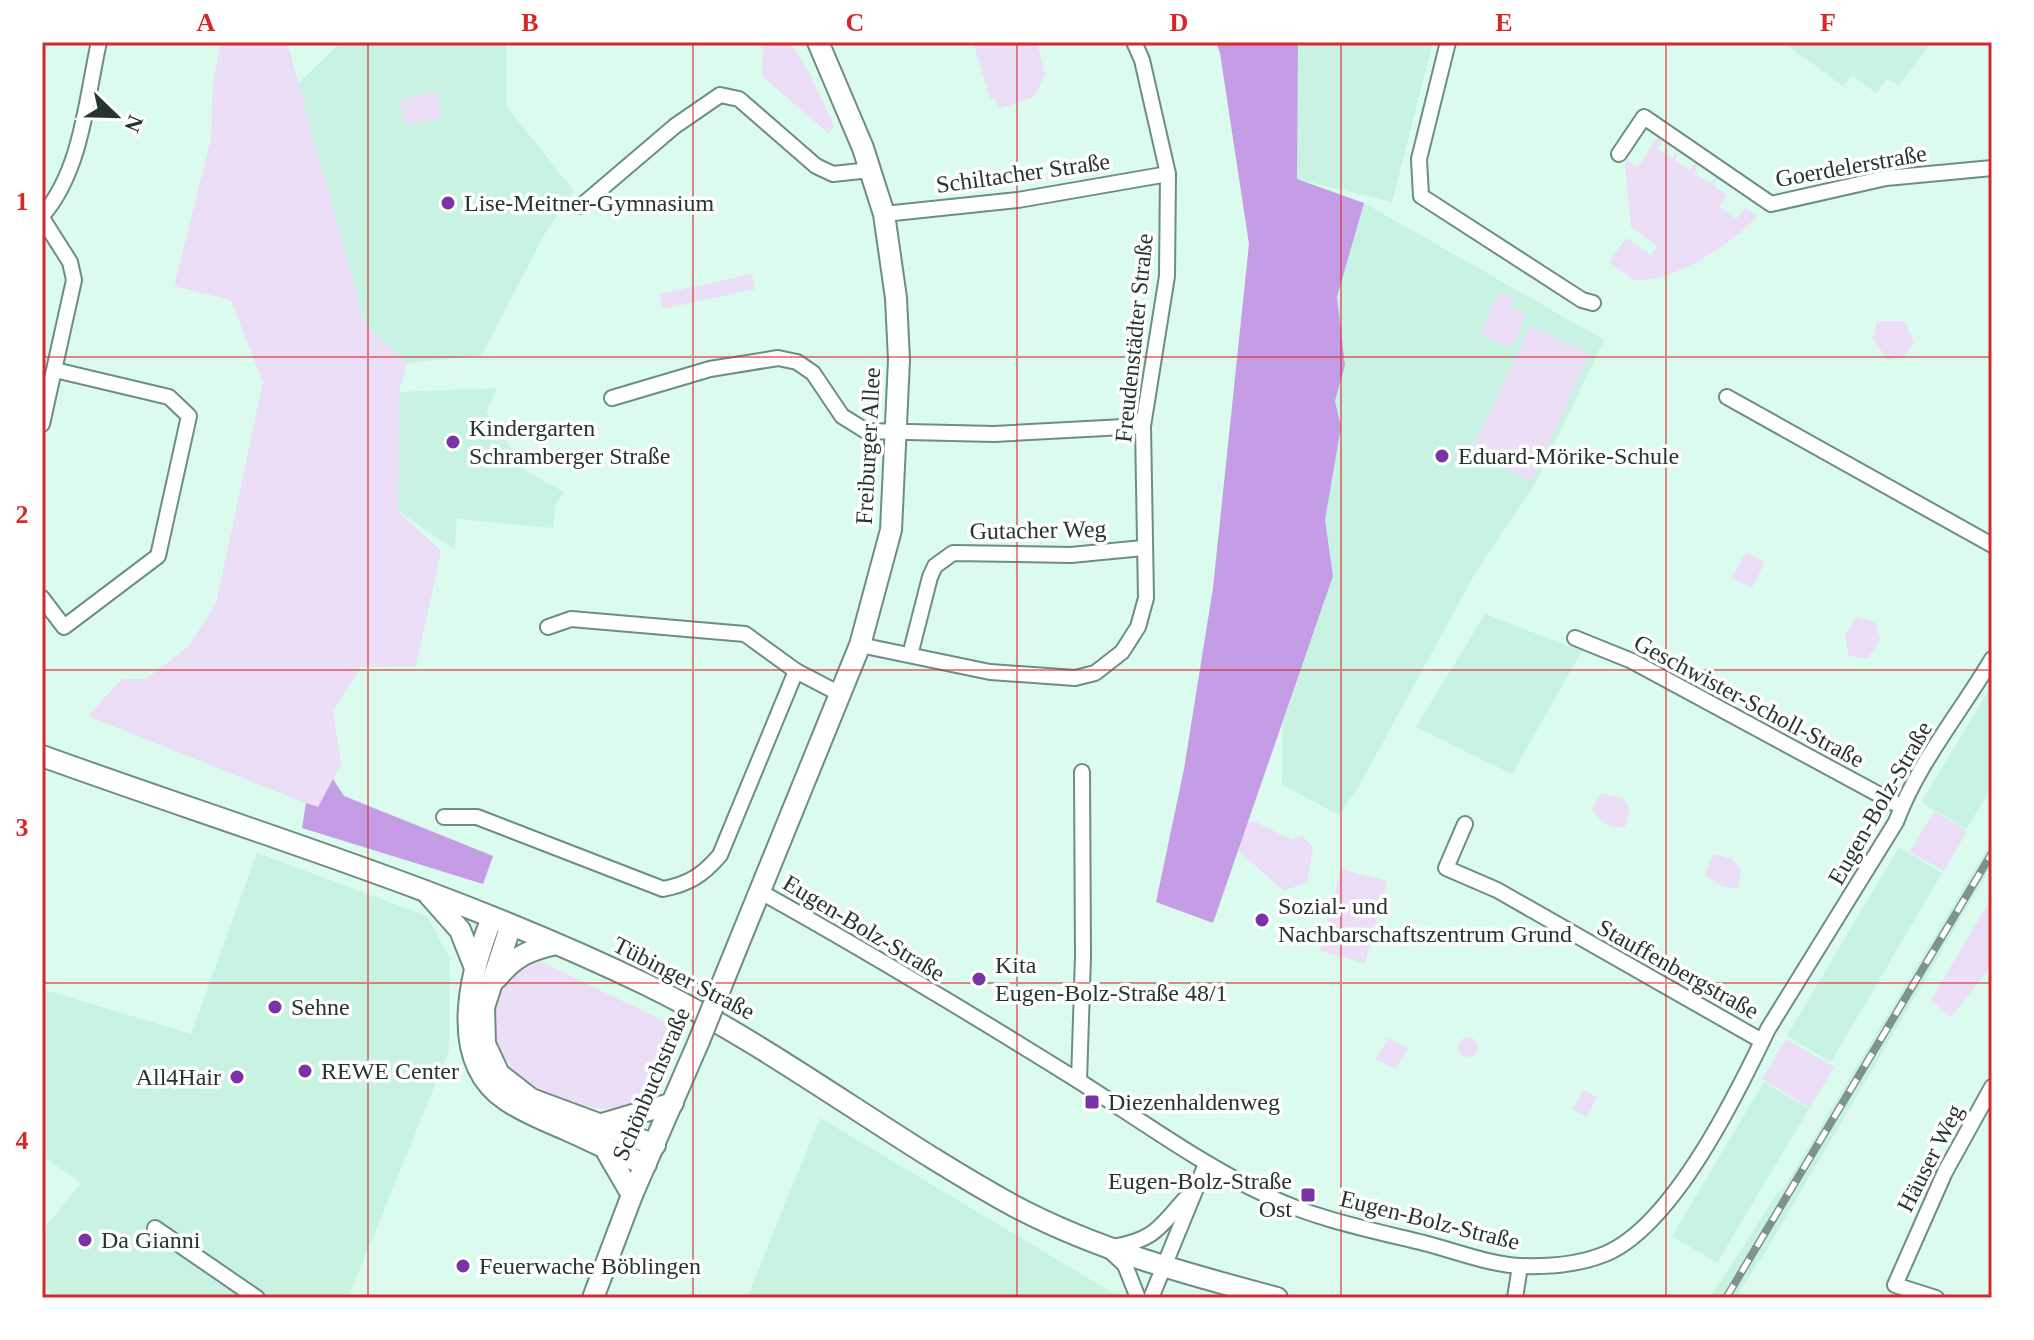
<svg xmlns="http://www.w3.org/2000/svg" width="2034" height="1340" viewBox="0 0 2034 1340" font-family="Georgia,serif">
  <rect width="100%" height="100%" fill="#dafbee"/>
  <g fill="#c8f3e3">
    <polygon points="341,42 506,42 507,107 574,191 544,235 482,355 407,363 365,325 298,84"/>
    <polygon points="1298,42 1433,42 1392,202 1297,179"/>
    <polygon points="1783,42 1927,42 1930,44 1899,86 1888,78 1876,93 1852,75 1843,86"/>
    <polygon points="1364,203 1604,340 1535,484 1477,570 1359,786 1339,815 1282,785 1283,722 1333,576 1325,520 1341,427 1335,401 1345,365 1337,297"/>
    <polygon points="497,388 486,413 528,472 564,492 555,506 553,528 457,519 454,549 398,511 399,392"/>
    <polygon points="1485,614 1582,651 1512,774 1416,727"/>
    <polygon points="1992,685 1992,787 1966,829 1921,802"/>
    <polygon points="1992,840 1992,865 1767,1249 1735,1298 1710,1298 1778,1192 1781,1193"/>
    <polygon points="1899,847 1942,873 1831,1062 1787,1036"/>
    <polygon points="257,853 427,916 450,959 449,1051 348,1298 55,1298 42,1282 42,1231 81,1183 42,1156 42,989 191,1034"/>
    <polygon points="1764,1082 1809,1109 1717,1263 1672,1236"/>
    <polygon points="820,1118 1113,1293 1135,1298 747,1298"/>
  </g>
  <g fill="#ebdef6">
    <polygon points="221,42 287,42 365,325 407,363 399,392 398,511 441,551 416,666 361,667 333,711 341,764 318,808 88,716 122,679 146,679 188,647 216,604 263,382 231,300 174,286 211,139 213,81"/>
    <polygon points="763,42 789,42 808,70 834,126 828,133 762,76"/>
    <polygon points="973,42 1037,42 1045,74 1034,97 999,109 995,98 990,99"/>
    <polygon points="437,91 442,118 404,125 400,100"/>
    <path d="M 1659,135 L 1663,138 L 1658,149 L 1673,158 L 1679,148 L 1675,160 L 1690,170 L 1696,161 L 1699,163 L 1694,173 L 1710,183 L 1719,175 L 1713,185 L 1727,195 L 1719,207 L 1736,219 L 1745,208 L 1757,216 C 1734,243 1669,285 1634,280 L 1609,262 L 1626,238 L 1651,255 L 1657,246 L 1631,227 L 1625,164 L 1627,161 L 1638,167 Z"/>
    <polygon points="752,274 755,289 663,309 660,294"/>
    <polygon points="1499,291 1514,298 1511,307 1527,313 1512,348 1480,335"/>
    <polygon points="1877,321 1904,321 1914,342 1905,356 1888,360 1873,339"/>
    <polygon points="1530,326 1590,354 1531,481 1471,453"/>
    <polygon points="1746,552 1765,562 1752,588 1732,578"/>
    <polygon points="1856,617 1875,622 1880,640 1867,659 1849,656 1845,636"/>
    <path d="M 1601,793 L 1623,798 L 1630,809 L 1625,827 C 1608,829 1602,823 1592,809 Z"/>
    <polygon points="1934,811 1967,831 1944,871 1910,852"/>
    <polygon points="1254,821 1292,840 1302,835 1313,848 1307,882 1284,891 1237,850 1245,823"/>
    <polygon points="1713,854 1732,859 1741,870 1738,888 1723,887 1705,875"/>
    <polygon points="1341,869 1387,881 1365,963 1320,951"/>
    <polygon points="1992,897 1992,965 1951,1017 1931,1000"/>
    <path d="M 538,960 L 680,1029 L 653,1097 C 644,1101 634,1106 624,1108 C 604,1112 565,1104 546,1096 C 513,1082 484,1037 495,1001 C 501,980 521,969 538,960 Z"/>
    <circle cx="1468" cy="1047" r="10"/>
    <polygon points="1388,1038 1408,1048 1396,1069 1376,1059"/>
    <polygon points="1786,1039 1834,1067 1810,1108 1762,1079"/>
    <polygon points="1583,1090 1597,1097 1587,1117 1573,1109"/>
  </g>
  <g fill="#c59ce6">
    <polygon points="1216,42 1298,42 1297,179 1364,203 1337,297 1345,365 1335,401 1341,427 1325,520 1333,576 1213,923 1156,902 1184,769 1213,588 1249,244 1220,53"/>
    <polygon points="333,779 344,796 493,856 483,884 302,828 306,803 318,807"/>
  </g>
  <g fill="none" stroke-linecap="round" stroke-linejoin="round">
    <g stroke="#6f8d82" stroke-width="18">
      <g id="street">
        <polyline points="1448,42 1419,159 1421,196 1582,300 1593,303"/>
        <polyline points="1619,154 1644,117 1771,204 1886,178 1992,168"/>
        <polyline points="581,206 675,126 720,95 739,99 816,166 833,174 870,170"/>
        <polyline points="884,214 1018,200 1168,174"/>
        <path d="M 42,216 C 82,170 86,100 99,42"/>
        <polyline points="42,218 70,262 74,280 42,424"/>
        <polyline points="1727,397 1992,545"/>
        <polyline points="612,398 710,369 778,358 797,362 813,373 842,416 866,431 994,434 1143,426"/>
        <polyline points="42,598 64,627 158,556 189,416 169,397 55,370"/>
        <polyline points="548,627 571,619 745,634 796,671 842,695"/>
        <polyline points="1575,638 1632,661 1902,807"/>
        <polyline points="860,645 990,672 1075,678 1095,673 1122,652 1138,627 1146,598 1143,426 1167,276 1168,174 1142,60 1134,42"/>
        <polyline points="910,655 930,577 935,566 953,553 1071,555 1143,548"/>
        <path d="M 444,817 L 477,817 L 663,889 C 689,884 703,875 720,855 L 796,671"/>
        <polyline points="1465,824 1446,868 1497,890 1762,1041"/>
        <path d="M 759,891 C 869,952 976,1017 1082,1083 C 1143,1122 1201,1164 1266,1195 C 1315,1219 1371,1230 1424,1243 C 1455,1251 1488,1264 1520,1266 C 1549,1267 1578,1265 1605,1254 C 1673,1226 1737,1094 1768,1029 L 1896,822 C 1918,763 1960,713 1992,659"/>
        <polyline points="1079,1081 1083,956 1082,772"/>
        <polyline points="155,1228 257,1298"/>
        <path d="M 1113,1247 C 1154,1240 1159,1228 1185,1199"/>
        <polyline points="1110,1251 1125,1265 1138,1298"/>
        <polyline points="1151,1298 1206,1164"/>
        <polyline points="1515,1298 1520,1266"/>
        <polyline points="1936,1298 1895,1285 1945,1172 1992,1087"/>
      </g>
    </g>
    <g stroke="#6f8d82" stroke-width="24">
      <g id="secondary">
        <path d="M 42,756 C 244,829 453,891 647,985 C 776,1048 888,1137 1014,1206 C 1097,1250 1187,1274 1277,1298"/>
        <polyline points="429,895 460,930 475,968"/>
        <path d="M 492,918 C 470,972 447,1060 506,1100 C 525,1113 546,1121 567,1130 C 594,1142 618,1155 646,1164"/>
        <polyline points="511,925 484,1007 485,1044 499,1074 531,1099 655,1145"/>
        <path d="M 497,978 C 515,956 529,950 556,944"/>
        <polyline points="722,984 860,645 891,530 899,360 896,298 884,214 863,148 818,42"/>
        <polyline points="602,1124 673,1103"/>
        <polyline points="607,1152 632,1195"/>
        <polyline points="593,1298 632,1195 699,1041"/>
      </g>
    </g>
    <use href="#street" stroke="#fff" stroke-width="14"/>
    <use href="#secondary" stroke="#fff" stroke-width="20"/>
    <g stroke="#7d938b" stroke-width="8">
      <polyline id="rail" points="1726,1298 1992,853"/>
    </g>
    <use href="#rail" stroke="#fff" stroke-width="5" stroke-dasharray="15" stroke-linecap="butt"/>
    <g stroke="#6f8d82" stroke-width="24" stroke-linecap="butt">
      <polyline id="secondary-bridge" points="699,1041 722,984"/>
    </g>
    <use href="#secondary-bridge" stroke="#fff" stroke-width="20"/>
  </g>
  <path fill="none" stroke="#d62828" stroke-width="2" stroke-opacity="0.55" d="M 368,42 L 368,1298M 693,42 L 693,1298M 1017,42 L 1017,1298M 1341,42 L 1341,1298M 1666,42 L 1666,1298M 42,357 L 1992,357M 42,670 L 1992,670M 42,983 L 1992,983"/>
  <g fill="#7933a6" stroke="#fff" stroke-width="3">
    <circle cx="448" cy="203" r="8"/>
    <circle cx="453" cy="442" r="8"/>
    <circle cx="1442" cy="456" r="8"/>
    <circle cx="1262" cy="920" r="8"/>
    <circle cx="979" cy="979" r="8"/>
    <circle cx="275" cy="1007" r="8"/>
    <circle cx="305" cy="1071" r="8"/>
    <circle cx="237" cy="1077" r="8"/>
    <rect x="1084" y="1094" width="16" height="16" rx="4"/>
    <rect x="1300" y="1187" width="16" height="16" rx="4"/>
    <circle cx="85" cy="1240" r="8"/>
    <circle cx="463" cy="1266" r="8"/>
  </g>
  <g text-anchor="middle" stroke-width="7" stroke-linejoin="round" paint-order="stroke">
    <g font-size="24" fill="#27342f" stroke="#fff">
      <text transform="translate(1851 166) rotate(-10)" y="8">Goerdelerstraße</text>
      <text transform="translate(1023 173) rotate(-8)" y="8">Schiltacher Straße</text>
      <text transform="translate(1134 338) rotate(-84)" y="8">Freudenstädter Straße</text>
      <text transform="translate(868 446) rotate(-87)" y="8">Freiburger Allee</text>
      <text transform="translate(1038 530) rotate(-1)" y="8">Gutacher Weg</text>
      <text transform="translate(1749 701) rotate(28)" y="8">Geschwister-Scholl-Straße</text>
      <text transform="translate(1880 803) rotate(-60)" y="8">Eugen-Bolz-Straße</text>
      <text transform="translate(864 928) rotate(31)" y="8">Eugen-Bolz-Straße</text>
      <text transform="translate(1678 969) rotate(29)" y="8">Stauffenbergstraße</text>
      <text transform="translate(684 978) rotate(27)" y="8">Tübinger Straße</text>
      <text transform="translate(651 1084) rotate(-67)" y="8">Schönbuchstraße</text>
      <text transform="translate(1930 1158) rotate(-63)" y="8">Häuser Weg</text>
      <text transform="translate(1430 1220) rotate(14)" y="8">Eugen-Bolz-Straße</text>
    </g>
    <g font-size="24" fill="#27342f" stroke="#fff" text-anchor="start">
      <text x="464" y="211">Lise-Meitner-Gymnasium</text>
      <text x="469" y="436">Kindergarten<tspan x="469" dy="28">Schramberger Straße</tspan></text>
      <text x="1458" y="464">Eduard-Mörike-Schule</text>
      <text x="1278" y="914">Sozial- und<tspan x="1278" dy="28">Nachbarschaftszentrum Grund</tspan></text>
      <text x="995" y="973">Kita<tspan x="995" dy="28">Eugen-Bolz-Straße 48/1</tspan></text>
      <text x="291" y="1015">Sehne</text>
      <text x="321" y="1079">REWE Center</text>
      <text x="221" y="1085" text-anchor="end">All4Hair</text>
      <text x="1108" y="1110">Diezenhaldenweg</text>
      <text x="1292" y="1189" text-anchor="end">Eugen-Bolz-Straße<tspan x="1292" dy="28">Ost</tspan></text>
      <text x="101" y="1248">Da Gianni</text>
      <text x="479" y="1274">Feuerwache Böblingen</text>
    </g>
  </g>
  <rect width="2034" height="1340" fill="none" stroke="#ffffff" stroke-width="88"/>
  <g transform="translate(116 116) rotate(113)" stroke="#ffffff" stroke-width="6" paint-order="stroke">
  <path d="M0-6L14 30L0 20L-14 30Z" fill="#27342f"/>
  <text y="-12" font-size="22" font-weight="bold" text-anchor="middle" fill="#27342f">N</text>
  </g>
  <rect x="44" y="44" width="1946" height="1252" fill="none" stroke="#d62828" stroke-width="3"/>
  <g font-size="26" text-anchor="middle" font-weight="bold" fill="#d62828">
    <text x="206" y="31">A</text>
    <text x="530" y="31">B</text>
    <text x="855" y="31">C</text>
    <text x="1179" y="31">D</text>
    <text x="1504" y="31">E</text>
    <text x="1828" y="31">F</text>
    <text x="22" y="210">1</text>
    <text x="22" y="523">2</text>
    <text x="22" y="836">3</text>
    <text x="22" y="1149">4</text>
  </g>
</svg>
